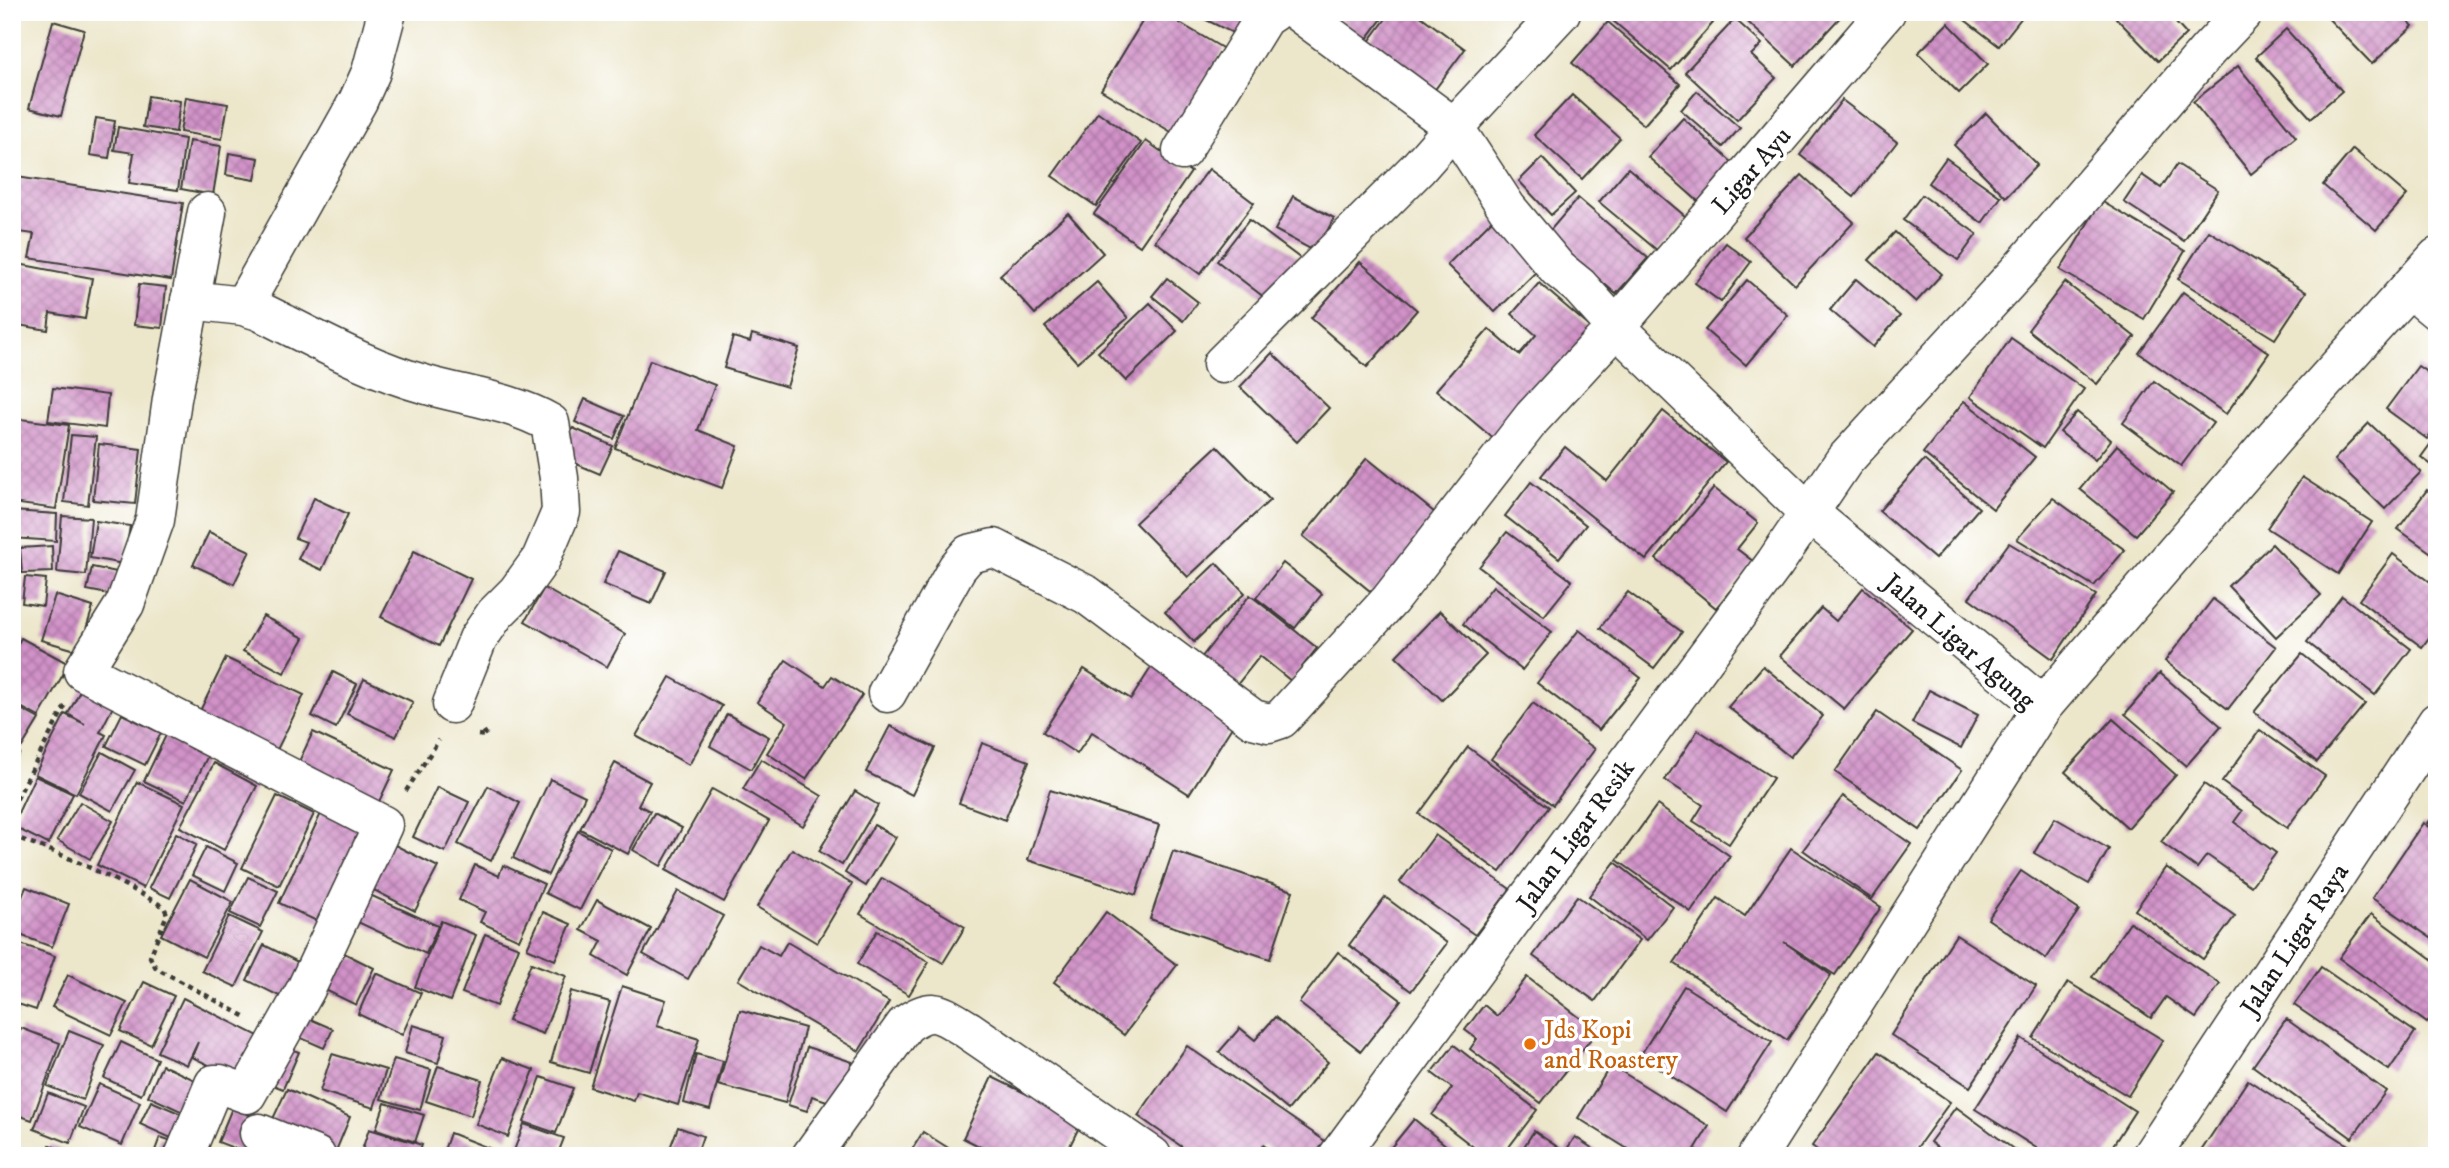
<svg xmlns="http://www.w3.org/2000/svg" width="2449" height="1168" viewBox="0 0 2449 1168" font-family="'IM FELL DW Pica',serif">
  <defs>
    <pattern id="building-cross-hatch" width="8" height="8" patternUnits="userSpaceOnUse" patternTransform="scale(1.75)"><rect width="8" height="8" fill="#d192c8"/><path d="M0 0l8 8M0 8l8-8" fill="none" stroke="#a976a2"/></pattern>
  </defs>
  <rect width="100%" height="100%" fill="#fff"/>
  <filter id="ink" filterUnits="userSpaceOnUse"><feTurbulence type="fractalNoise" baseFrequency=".0143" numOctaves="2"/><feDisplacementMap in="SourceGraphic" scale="14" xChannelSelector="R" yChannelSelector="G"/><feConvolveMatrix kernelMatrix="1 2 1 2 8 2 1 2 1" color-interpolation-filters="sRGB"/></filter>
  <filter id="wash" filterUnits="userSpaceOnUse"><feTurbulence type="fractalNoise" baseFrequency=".00686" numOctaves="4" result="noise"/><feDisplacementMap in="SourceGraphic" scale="28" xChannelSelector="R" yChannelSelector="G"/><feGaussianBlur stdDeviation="1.57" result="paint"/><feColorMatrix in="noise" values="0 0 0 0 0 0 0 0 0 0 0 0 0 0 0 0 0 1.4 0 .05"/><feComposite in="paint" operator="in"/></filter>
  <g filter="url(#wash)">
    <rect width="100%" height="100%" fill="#ece6ca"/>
    <g id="blocks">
      <g fill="url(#building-cross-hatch)">
        <polygon points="1148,12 1161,12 1224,49 1173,133 1101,90"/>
        <polygon points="1190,12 1251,12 1239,36"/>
        <polygon points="1347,12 1387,12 1366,40 1340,20"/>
        <polygon points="1391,12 1415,12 1465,49 1433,92 1368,43"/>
        <polygon points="1619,12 1701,12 1713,23 1671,70 1612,20"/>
        <polygon points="1737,12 1845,12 1795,66"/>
        <polygon points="1958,12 2026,12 1999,46 1957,14"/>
        <polygon points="2123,12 2166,12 2186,34 2158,61 2116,18"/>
        <polygon points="2322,12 2400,12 2413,26 2372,64"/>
        <polygon points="1735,19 1762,44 1751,55 1776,78 1737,120 1685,72"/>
        <polygon points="53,21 84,30 61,116 29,108"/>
        <polygon points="1608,22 1680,84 1644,125 1572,63"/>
        <polygon points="1948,23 1988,64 1959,93 1918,53"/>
        <polygon points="2286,29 2342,91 2311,118 2256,57"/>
        <polygon points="2238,66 2296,137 2251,174 2193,102"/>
        <polygon points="1697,91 1740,128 1723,147 1681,110"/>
        <polygon points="1572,95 1620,138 1582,179 1534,135"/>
        <polygon points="148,96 180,101 176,132 143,127"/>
        <polygon points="186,97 228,104 222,139 180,132"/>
        <polygon points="1842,100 1897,142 1854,197 1800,155"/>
        <polygon points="1098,112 1141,143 1096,206 1052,176"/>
        <polygon points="1986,113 2037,165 2006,197 1954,145"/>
        <polygon points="96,118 115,121 109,158 90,155"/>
        <polygon points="1683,118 1734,164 1699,202 1648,157"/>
        <polygon points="118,127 185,139 178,190 129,183 134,153 114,150"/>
        <polygon points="189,141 221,146 213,195 181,189"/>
        <polygon points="1146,141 1191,172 1140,246 1094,214"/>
        <polygon points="2353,149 2407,195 2376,230 2323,185"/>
        <polygon points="229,153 259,158 255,180 226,175"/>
        <polygon points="1542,158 1575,193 1551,215 1519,181"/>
        <polygon points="1946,158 2001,197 1982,223 1928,183"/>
        <polygon points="2177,164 2218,190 2184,241 2124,202 2142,175 2161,188"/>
        <polygon points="1628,168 1686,217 1658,251 1599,202"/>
        <polygon points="1209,169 1254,203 1200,274 1155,241"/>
        <polygon points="1802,175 1854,222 1795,285 1744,237"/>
        <polygon points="17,177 183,203 171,280 29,258 34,234 12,231 12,206"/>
        <polygon points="1922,195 1977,234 1958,260 1903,220"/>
        <polygon points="1293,196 1334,218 1316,252 1275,230"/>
        <polygon points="1578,198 1648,258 1616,294 1547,234"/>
        <polygon points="2101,201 2185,251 2144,319 2060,270"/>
        <polygon points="1068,213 1103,253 1035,314 1000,275"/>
        <polygon points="1249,220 1305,262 1273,304 1217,261"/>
        <polygon points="1492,220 1540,268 1495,312 1447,265"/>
        <polygon points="2209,231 2306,292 2275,339 2178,279"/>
        <polygon points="1895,232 1942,274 1916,302 1869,260"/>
        <polygon points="1726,243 1751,262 1721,302 1695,283"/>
        <polygon points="1360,262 1417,310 1367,367 1311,318"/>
        <polygon points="13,263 92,278 85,319 50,313 48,330 12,324"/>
        <polygon points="1167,278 1198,302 1183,321 1152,296"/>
        <polygon points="1856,279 1900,316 1873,347 1830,310"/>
        <polygon points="1747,280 1788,315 1746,365 1705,330"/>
        <polygon points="1097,282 1128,318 1077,362 1045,327"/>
        <polygon points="2065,282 2135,337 2097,384 2028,330"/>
        <polygon points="1539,283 1597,333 1501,445 1436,390 1489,329 1519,355 1536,335 1512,314"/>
        <polygon points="139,284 166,287 162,328 134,325"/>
        <polygon points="2183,292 2269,353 2226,414 2139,353"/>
        <polygon points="1150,303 1177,331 1126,381 1098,352"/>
        <polygon points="752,334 799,348 787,387 724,368 733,337 750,342"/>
        <polygon points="2011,338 2084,389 2043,448 1970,397"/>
        <polygon points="1272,353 1329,408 1297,442 1240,387"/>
        <polygon points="650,360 715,385 698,430 738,446 722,488 615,448"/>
        <polygon points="2418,366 2437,379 2437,427 2427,439 2386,409"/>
        <polygon points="2154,381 2213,423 2181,466 2123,423"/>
        <polygon points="53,388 108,395 105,428 48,421"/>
        <polygon points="585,399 624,416 614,439 575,422"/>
        <polygon points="1964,401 2035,457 1993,509 1923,453"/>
        <polygon points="1663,411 1726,462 1646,560 1541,476 1565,447 1607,481"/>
        <polygon points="2077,412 2111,440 2095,460 2060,432"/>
        <polygon points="12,418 69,425 56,509 12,503"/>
        <polygon points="2369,423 2421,472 2385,509 2334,460"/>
        <polygon points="573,428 613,446 600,474 560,457"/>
        <polygon points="71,435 96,437 88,505 64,502"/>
        <polygon points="2437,435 2437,469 2421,457"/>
        <polygon points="99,444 141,449 135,504 93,500"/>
        <polygon points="2117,445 2173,492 2136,535 2080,489"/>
        <polygon points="1217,446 1270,500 1188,577 1135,523"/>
        <polygon points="1367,458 1445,521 1381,600 1303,536"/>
        <polygon points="1924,460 1979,508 1935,559 1879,511"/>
        <polygon points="2302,477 2372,522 2338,574 2267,528"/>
        <polygon points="1531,482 1586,525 1559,558 1505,516"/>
        <polygon points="1714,488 1758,523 1737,549 1754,562 1716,608 1656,559"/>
        <polygon points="2427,490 2437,497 2437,557 2398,529"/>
        <polygon points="314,498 348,514 322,570 298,559 306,542 295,538"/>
        <polygon points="2053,498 2125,550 2094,586 2017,539"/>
        <polygon points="12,511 57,514 56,541 12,538"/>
        <polygon points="62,516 91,518 86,575 57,572"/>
        <polygon points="96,521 130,526 124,564 90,558"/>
        <polygon points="209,532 250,551 234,584 193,565"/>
        <polygon points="1507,532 1572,581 1544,616 1479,567"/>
        <rect x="12" y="539" width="3" height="38"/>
        <polygon points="2009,543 2096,595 2053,659 1969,598"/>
        <polygon points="2272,544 2321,595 2276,637 2228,586"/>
        <polygon points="52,546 53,572 22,573 20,548"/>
        <polygon points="414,551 471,579 439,646 381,617"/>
        <polygon points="618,551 666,571 651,604 603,584"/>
        <polygon points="2393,554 2437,587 2437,627 2422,647 2359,600"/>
        <polygon points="1216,563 1245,593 1194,642 1165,612"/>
        <polygon points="1283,563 1322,594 1295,628 1256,598"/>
        <polygon points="92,567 117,572 113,595 87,590"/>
        <polygon points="25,577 46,579 43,606 22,603"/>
        <polygon points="15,581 16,627 12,627 12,582"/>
        <polygon points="1493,586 1552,632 1522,670 1463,624"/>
        <polygon points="544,588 625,634 607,667 525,621"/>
        <polygon points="1863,588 1912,629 1844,709 1780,656 1821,608 1836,621"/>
        <polygon points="1628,592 1682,632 1654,668 1600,628"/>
        <polygon points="55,595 93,607 79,651 41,640"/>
        <polygon points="1250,595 1317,648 1291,681 1260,656 1236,686 1201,658"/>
        <polygon points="2342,596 2411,649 2375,695 2307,642"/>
        <polygon points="2213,599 2276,647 2228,709 2165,661"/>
        <polygon points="1440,611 1486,655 1442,700 1396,656"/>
        <polygon points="263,616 304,638 284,673 243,651"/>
        <polygon points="1579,630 1641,678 1599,730 1537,683"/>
        <polygon points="21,638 69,664 39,717 12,702 12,654"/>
        <polygon points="2302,654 2365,704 2317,762 2254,712"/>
        <polygon points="226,658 304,695 273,758 195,721"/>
        <polygon points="786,660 825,686 832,676 862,695 806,779 767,753 787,722 757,702"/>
        <polygon points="1154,663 1239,716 1189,794 1092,732 1077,754 1043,732 1084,669 1131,699"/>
        <polygon points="1763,666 1823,716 1790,757 1728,707"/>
        <polygon points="333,672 357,684 336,728 312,716"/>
        <polygon points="2160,673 2221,726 2186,766 2125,714"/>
        <polygon points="87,677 120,693 100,732 106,735 76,794 35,774 65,714 85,724 68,714"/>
        <polygon points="670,677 722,706 689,765 636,736"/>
        <polygon points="364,679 413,702 396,737 347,714"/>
        <polygon points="1929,690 1978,715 1961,748 1912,723"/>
        <polygon points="1533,703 1595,749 1553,805 1491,759"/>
        <polygon points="12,704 39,719 22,747 12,742"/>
        <polygon points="1877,712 1962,770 1920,830 1835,772"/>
        <polygon points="122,714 161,733 145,765 106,746"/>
        <polygon points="727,714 769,737 751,769 710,746"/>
        <polygon points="2113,719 2176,775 2128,828 2065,772"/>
        <polygon points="890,726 935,748 912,795 866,772"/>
        <polygon points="169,729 211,749 186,801 144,781"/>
        <polygon points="1698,730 1773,778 1729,844 1693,821 1703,805 1665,780"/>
        <polygon points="2260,730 2325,776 2287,828 2222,782"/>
        <polygon points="313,732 394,770 375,810 294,772"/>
        <polygon points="982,743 1029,761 1005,820 959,803"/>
        <polygon points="1468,747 1549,807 1500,872 1419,814"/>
        <polygon points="12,748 20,753 12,766"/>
        <polygon points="102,752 135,770 112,811 79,793"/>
        <polygon points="761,759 822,796 803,826 743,789"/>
        <polygon points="214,763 257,786 224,850 180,827"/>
        <polygon points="615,763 650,782 638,805 650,811 628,854 580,829"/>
        <polygon points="35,776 73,794 48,844 12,826"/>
        <polygon points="550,779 585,796 548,875 513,858"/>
        <polygon points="137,782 184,804 143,888 97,865"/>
        <polygon points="2204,784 2242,811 2234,822 2276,853 2251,886 2207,855 2197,868 2161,842"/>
        <polygon points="488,786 520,803 491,861 458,844"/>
        <polygon points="437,787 469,802 445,852 413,837"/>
        <polygon points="712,789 769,821 724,902 666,870"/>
        <polygon points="1050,790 1159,825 1136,895 1028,860"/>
        <polygon points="855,791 878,805 842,865 819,851"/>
        <polygon points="277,796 314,814 279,886 242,868"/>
        <polygon points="1843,796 1911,844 1872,899 1803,850"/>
        <polygon points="80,802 113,821 90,859 57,840"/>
        <polygon points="1657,805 1730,856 1691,912 1617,860"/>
        <polygon points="324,807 372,830 327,926 279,903"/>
        <polygon points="2437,809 2437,830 2427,823"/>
        <polygon points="654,813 682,828 661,866 633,850"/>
        <polygon points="2055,818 2109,849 2089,884 2034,853"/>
        <polygon points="2423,823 2437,833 2437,942 2372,898"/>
        <polygon points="874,825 896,837 866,886 845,873"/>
        <polygon points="578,831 611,849 580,910 545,893"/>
        <polygon points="176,833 197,844 170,898 149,888"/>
        <polygon points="1435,835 1510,889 1475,935 1400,882"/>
        <polygon points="385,840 438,867 415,911 362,884"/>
        <polygon points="206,847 238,863 225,891 192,875"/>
        <polygon points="1791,848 1881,907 1835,975 1784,942 1831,975 1787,1040 1674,963 1718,898 1745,916"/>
        <polygon points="792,849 852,884 817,943 757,907"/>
        <polygon points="1173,851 1293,891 1270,959 1150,919"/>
        <polygon points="1615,862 1673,907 1647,940 1589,896"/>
        <polygon points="475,865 499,876 503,865 544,884 519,940 480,922 485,912 459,900"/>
        <polygon points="2166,867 2235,916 2203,959 2135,910"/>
        <polygon points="2021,871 2079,910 2046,959 1988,919"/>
        <polygon points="248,877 278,891 260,927 230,913"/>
        <polygon points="882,878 965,927 943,963 860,914"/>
        <polygon points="190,879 233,902 204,957 161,935"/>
        <polygon points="26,887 69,904 52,947 12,932 12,921"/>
        <polygon points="359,890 438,926 426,954 347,917"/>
        <polygon points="678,891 723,916 688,979 643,954"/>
        <polygon points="1577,896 1640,940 1595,1001 1533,956"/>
        <polygon points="1385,897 1447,943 1411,991 1349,945"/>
        <polygon points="597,900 651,929 627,975 594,956 602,941 581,930"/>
        <polygon points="543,912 571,924 555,960 527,948"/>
        <polygon points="1106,912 1177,965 1124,1035 1054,982"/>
        <polygon points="2371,914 2437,963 2437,1010 2427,1023 2339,958"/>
        <polygon points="229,916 263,932 236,987 202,971"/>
        <polygon points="441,921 476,935 450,1001 415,987"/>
        <polygon points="2130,922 2220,984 2196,1018 2166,997 2151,1018 2092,977"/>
        <polygon points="877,931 929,962 909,995 857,964"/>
        <polygon points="485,934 519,947 496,1006 462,993"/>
        <polygon points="1956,935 2036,986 1970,1087 1891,1035"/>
        <polygon points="12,941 55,956 36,1010 12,1002"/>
        <polygon points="787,942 889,1002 859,1051 738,980 759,945 779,956"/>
        <polygon points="264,945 306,966 289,1001 247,980"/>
        <polygon points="332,947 374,968 356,1005 313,984"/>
        <polygon points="1338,952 1401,1000 1361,1051 1299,1003"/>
        <polygon points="531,963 566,976 543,1034 508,1021"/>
        <polygon points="2321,967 2415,1032 2389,1070 2294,1005"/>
        <polygon points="376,973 421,993 402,1035 358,1014"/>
        <polygon points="68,975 127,1003 111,1035 52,1007"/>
        <polygon points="1527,977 1597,1031 1541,1103 1470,1049 1477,1039 1465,1030 1484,1005 1497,1016"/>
        <polygon points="144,982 174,996 151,1045 120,1031"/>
        <polygon points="2068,982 2163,1040 2128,1096 2033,1038"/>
        <polygon points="622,986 666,1000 657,1026 699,1039 678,1105 637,1092 634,1101 590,1087"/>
        <polygon points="1684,986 1772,1042 1727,1112 1640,1056"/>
        <polygon points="571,991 610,1002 589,1073 551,1062"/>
        <polygon points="183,998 266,1040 246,1083 192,1057 198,1042 187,1065 157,1052"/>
        <polygon points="12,1009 18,1011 13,1028 12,1028"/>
        <polygon points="740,1010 805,1028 785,1103 718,1085"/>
        <polygon points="301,1015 333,1029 324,1048 292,1034"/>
        <polygon points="1275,1017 1328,1062 1288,1110 1219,1052 1240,1028 1255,1040"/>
        <polygon points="2286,1019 2386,1091 2352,1138 2253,1066"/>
        <polygon points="413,1025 446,1035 438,1063 405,1053"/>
        <polygon points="21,1028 60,1043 32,1120 12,1113 12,1052"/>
        <polygon points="69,1031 104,1045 83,1100 47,1086"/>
        <polygon points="2021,1038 2135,1111 2106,1156 2049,1156 1975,1109"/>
        <polygon points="121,1042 157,1059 141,1095 104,1078"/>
        <polygon points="281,1045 299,1052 283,1089 265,1082"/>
        <polygon points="1454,1045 1537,1110 1502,1156 1485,1156 1432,1115 1452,1088 1432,1073"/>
        <polygon points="1187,1046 1325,1141 1315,1156 1278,1156 1263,1145 1256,1156 1195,1156 1138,1116"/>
        <polygon points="807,1047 852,1062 839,1105 812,1096 807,1111 788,1105"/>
        <polygon points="1879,1052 1950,1102 1911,1156 1825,1156 1812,1146"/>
        <polygon points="332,1054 386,1070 374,1108 320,1091"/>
        <polygon points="696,1054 723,1061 710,1110 684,1103"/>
        <polygon points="502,1058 534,1070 508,1137 476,1124"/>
        <polygon points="394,1059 431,1070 420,1110 381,1099"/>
        <polygon points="162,1065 208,1086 194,1117 148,1096"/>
        <polygon points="1611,1065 1709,1126 1691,1156 1639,1156 1578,1118"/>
        <polygon points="438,1066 482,1080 471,1116 426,1101"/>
        <polygon points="541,1077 573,1088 556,1133 524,1122"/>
        <polygon points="992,1077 1082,1121 1065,1156 999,1156 963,1138"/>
        <polygon points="2248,1080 2365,1156 2208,1156 2201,1151"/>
        <polygon points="99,1084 140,1102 122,1145 80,1127"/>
        <polygon points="287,1089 350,1117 336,1151 271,1123"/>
        <polygon points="48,1093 84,1107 70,1143 34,1129"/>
        <polygon points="151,1101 193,1119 182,1143 140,1124"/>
        <polygon points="385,1103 424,1115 415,1142 376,1129"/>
        <polygon points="1956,1107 2001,1140 2023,1156 1948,1156 1930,1142"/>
        <polygon points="232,1108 257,1118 244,1152 218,1142"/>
        <polygon points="1414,1119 1459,1156 1384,1156"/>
        <polygon points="524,1124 564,1138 557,1156 512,1156"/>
        <polygon points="678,1127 703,1136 696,1156 667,1156"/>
        <polygon points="369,1129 422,1145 418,1156 360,1156"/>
        <polygon points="1534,1131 1565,1152 1575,1137 1604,1156 1518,1156"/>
        <polygon points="923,1132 961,1156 908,1156"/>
        <polygon points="450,1133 509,1156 442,1156"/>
        <polygon points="160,1137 178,1143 173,1156 153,1156"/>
        <polygon points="50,1145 75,1156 46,1156"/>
      </g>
    </g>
  </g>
  <g filter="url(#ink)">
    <use href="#blocks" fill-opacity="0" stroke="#3b3a36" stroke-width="2"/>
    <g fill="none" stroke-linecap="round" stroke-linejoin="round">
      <g stroke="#3b3a36" stroke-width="41">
        <g id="minor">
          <polyline points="1561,12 1454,127 1507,208 1558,269 1579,286 1616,327 1808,512 2043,706 1757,1156"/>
          <polyline points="1182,151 1264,18 1273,12"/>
          <polyline points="2409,288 2437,311"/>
          <path d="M 190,300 L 243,306 L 259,311 C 314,338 368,369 427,385 C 469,397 511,401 550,423 L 559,478 L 561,512 L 541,559 L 517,592 L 495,614 L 478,639 L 452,704"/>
          <polyline points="243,306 358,101 371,72 387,12"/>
          <polyline points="1222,364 1418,168 1454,127 1298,12"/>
          <polyline points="887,693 957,568 969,554 994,548 1087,595 1253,719 1269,723 1281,719 1390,600 1532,418 1616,327 1886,12"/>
          <polyline points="2043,706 2279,432 2437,257"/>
          <polyline points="259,1133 316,1156"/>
          <polyline points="184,1156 214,1084 220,1084 247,1094 306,989 383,825 83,671 125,604 155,520 172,399 207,212"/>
          <path d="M 811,1156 L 905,1025 C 933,1004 941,1014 968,1030 L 1152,1156"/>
          <polyline points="1338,1156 1775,563 1844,461 2021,268 2208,50 2244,12"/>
          <polyline points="2151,1156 2437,722"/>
        </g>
      </g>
      <g stroke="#3b3a36" stroke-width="4.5" stroke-dasharray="5 5" stroke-linecap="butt">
        <polyline points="478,735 487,736 482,728"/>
        <polyline points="406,791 439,740"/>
        <polyline points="12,808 65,706"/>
        <path d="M 12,836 C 66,855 115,878 164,907 L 167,914 L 150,957 L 156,968 L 246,1017"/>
      </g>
      <use href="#minor" stroke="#fff" stroke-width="38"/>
    </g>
  </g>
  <circle fill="#e8710a" stroke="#fff" stroke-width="2.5" cx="1530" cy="1044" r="7"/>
  <g text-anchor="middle" stroke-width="7" stroke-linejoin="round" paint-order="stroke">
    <g font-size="26" fill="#1c1c1c" stroke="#fff">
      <text transform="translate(1751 170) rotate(-49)" y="9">Ligar Ayu</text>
      <text transform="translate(1960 641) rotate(41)" y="9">Jalan Ligar Agung</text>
      <text transform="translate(1575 835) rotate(-54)" y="9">Jalan Ligar Resik</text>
      <text transform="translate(2294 939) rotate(-57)" y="9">Jalan Ligar Raya</text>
    </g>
    <g font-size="26" fill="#c56008" stroke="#fff" text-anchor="start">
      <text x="1544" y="1038">Jds Kopi<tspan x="1544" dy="30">and Roastery</tspan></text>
    </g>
  </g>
  <rect width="2449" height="1168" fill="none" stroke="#fff" stroke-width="42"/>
</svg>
